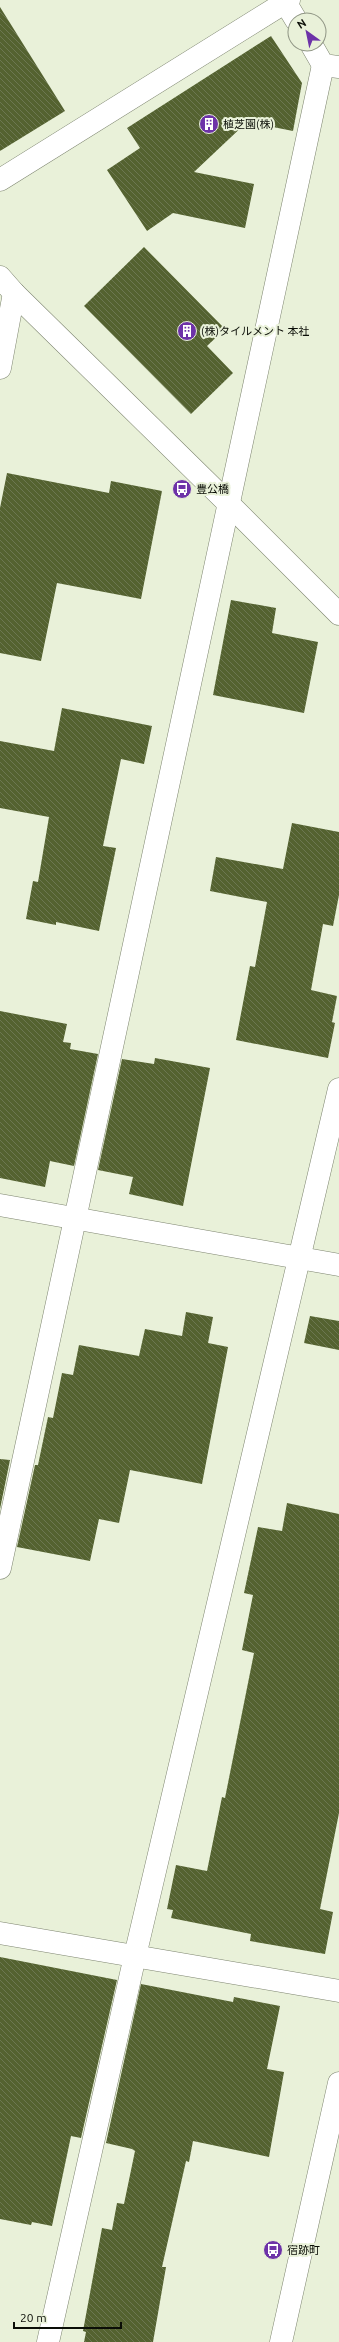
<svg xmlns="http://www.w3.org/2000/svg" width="339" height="2342" viewBox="0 0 339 2342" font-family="Ubuntu,'Noto Sans JP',sans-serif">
  <defs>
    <pattern id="building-back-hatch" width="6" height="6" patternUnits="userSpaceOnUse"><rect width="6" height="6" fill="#546230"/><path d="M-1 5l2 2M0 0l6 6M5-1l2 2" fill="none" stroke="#6c7751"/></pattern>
  </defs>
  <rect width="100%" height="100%" fill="#e9f1d9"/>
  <g fill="url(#building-back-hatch)">
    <polygon points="0,7 65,111 0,151"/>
    <polygon points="271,36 302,83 293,131 247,122 194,172 254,184 245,228 173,213 147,231 107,170 140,148 127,128"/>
    <polygon points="144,247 225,329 207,346 233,373 191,414 84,306"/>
    <polygon points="7,473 109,493 111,481 162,491 141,599 57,583 41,661 0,653 0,508"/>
    <polygon points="231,600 276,608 272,633 318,642 304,713 213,695"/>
    <polygon points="62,708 152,726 144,764 121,759 103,846 116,848 99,931 56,922 56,925 26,919 33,881 38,882 49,817 0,808 0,741 54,751"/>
    <polygon points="292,823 339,832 339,895 333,926 323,924 311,990 337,996 332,1022 335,1023 328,1058 236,1040 250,966 255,967 267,902 210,891 216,857 283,869"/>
    <polygon points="0,1011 67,1024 63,1042 71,1043 70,1049 98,1054 74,1166 50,1161 45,1187 0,1178"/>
    <polygon points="155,1058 210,1068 183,1206 129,1194 133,1177 98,1170 122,1059 154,1064"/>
    <polygon points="186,1312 213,1317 208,1343 228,1347 202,1484 130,1470 119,1523 99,1519 90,1561 17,1547 35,1465 38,1465 48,1417 53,1418 62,1373 73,1375 79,1345 139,1356 145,1329 182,1336"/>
    <polygon points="310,1316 339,1321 339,1350 304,1343"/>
    <polygon points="0,1459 10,1460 0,1509"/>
    <polygon points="287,1503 339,1514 339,1813 320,1909 333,1912 325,1954 250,1941 251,1934 171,1918 173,1910 167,1909 176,1865 207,1871 222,1797 225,1798 254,1653 242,1650 253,1595 244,1593 258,1527 282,1531"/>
    <polygon points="0,1957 117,1980 81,2138 71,2136 52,2226 32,2222 31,2225 0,2219"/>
    <polygon points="141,1984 233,2002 234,1997 280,2006 267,2069 284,2072 269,2157 193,2141 189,2162 186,2161 162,2267 166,2267 153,2342 84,2342 86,2332 83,2331 102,2228 112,2230 117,2203 124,2204 135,2151 132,2149 106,2143"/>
  </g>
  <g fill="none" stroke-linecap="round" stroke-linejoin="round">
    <g stroke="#7d846f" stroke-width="23">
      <g id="street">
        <polyline points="284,0 296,20"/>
        <polyline points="311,44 323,65 339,67"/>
        <polyline points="0,180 289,0"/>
        <polyline points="0,368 14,293"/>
        <polyline points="0,1205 339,1265"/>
        <polyline points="0,1568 323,65"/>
        <polyline points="0,1933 339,1991"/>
        <polyline points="48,2342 135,1956 339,1089"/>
      </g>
    </g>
    <g stroke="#7d846f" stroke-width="23">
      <g id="secondary">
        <polyline points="0,277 14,293 228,503 339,614"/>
        <polyline points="281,2342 339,2083"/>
      </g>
    </g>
    <use href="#street" stroke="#fff" stroke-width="22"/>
    <use href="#secondary" stroke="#fff" stroke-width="22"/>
  </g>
  <defs>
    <g id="building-disc" transform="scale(1)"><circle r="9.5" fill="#6d32a8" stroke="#e9f1d9"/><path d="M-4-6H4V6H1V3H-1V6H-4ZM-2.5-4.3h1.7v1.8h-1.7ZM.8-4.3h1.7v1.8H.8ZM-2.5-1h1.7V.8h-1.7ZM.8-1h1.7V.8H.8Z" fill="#fff"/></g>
    <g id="bus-disc" transform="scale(1)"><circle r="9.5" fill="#6d32a8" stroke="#e9f1d9"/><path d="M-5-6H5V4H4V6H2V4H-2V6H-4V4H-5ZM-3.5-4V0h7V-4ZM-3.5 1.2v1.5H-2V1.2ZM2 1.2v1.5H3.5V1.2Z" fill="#fff"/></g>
  </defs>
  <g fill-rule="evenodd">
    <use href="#building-disc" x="209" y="124"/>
    <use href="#building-disc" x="187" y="331"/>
    <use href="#bus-disc" x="182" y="489"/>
    <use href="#bus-disc" x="273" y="2250"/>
  </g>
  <g text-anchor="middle" stroke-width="4" stroke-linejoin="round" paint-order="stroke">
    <g font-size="11" fill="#0a0d06" stroke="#e9f1d9" text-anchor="start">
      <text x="223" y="128">植芝園(株)</text>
      <text x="201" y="335">(株)タイルメント 本社</text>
      <text x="196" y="493">豊公橋</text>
      <text x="287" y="2254">宿跡町</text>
    </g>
  </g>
  <g transform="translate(307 32) rotate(327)"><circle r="19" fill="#e9f1d9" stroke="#909685"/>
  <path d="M0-3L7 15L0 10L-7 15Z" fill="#6d32a8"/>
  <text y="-6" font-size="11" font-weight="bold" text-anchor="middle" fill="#0a0d06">N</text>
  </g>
  <path d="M14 2322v6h107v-6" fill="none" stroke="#0a0d06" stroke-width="2"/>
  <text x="20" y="2322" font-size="12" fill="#0a0d06" stroke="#e9f1d9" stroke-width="3" paint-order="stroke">20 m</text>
</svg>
